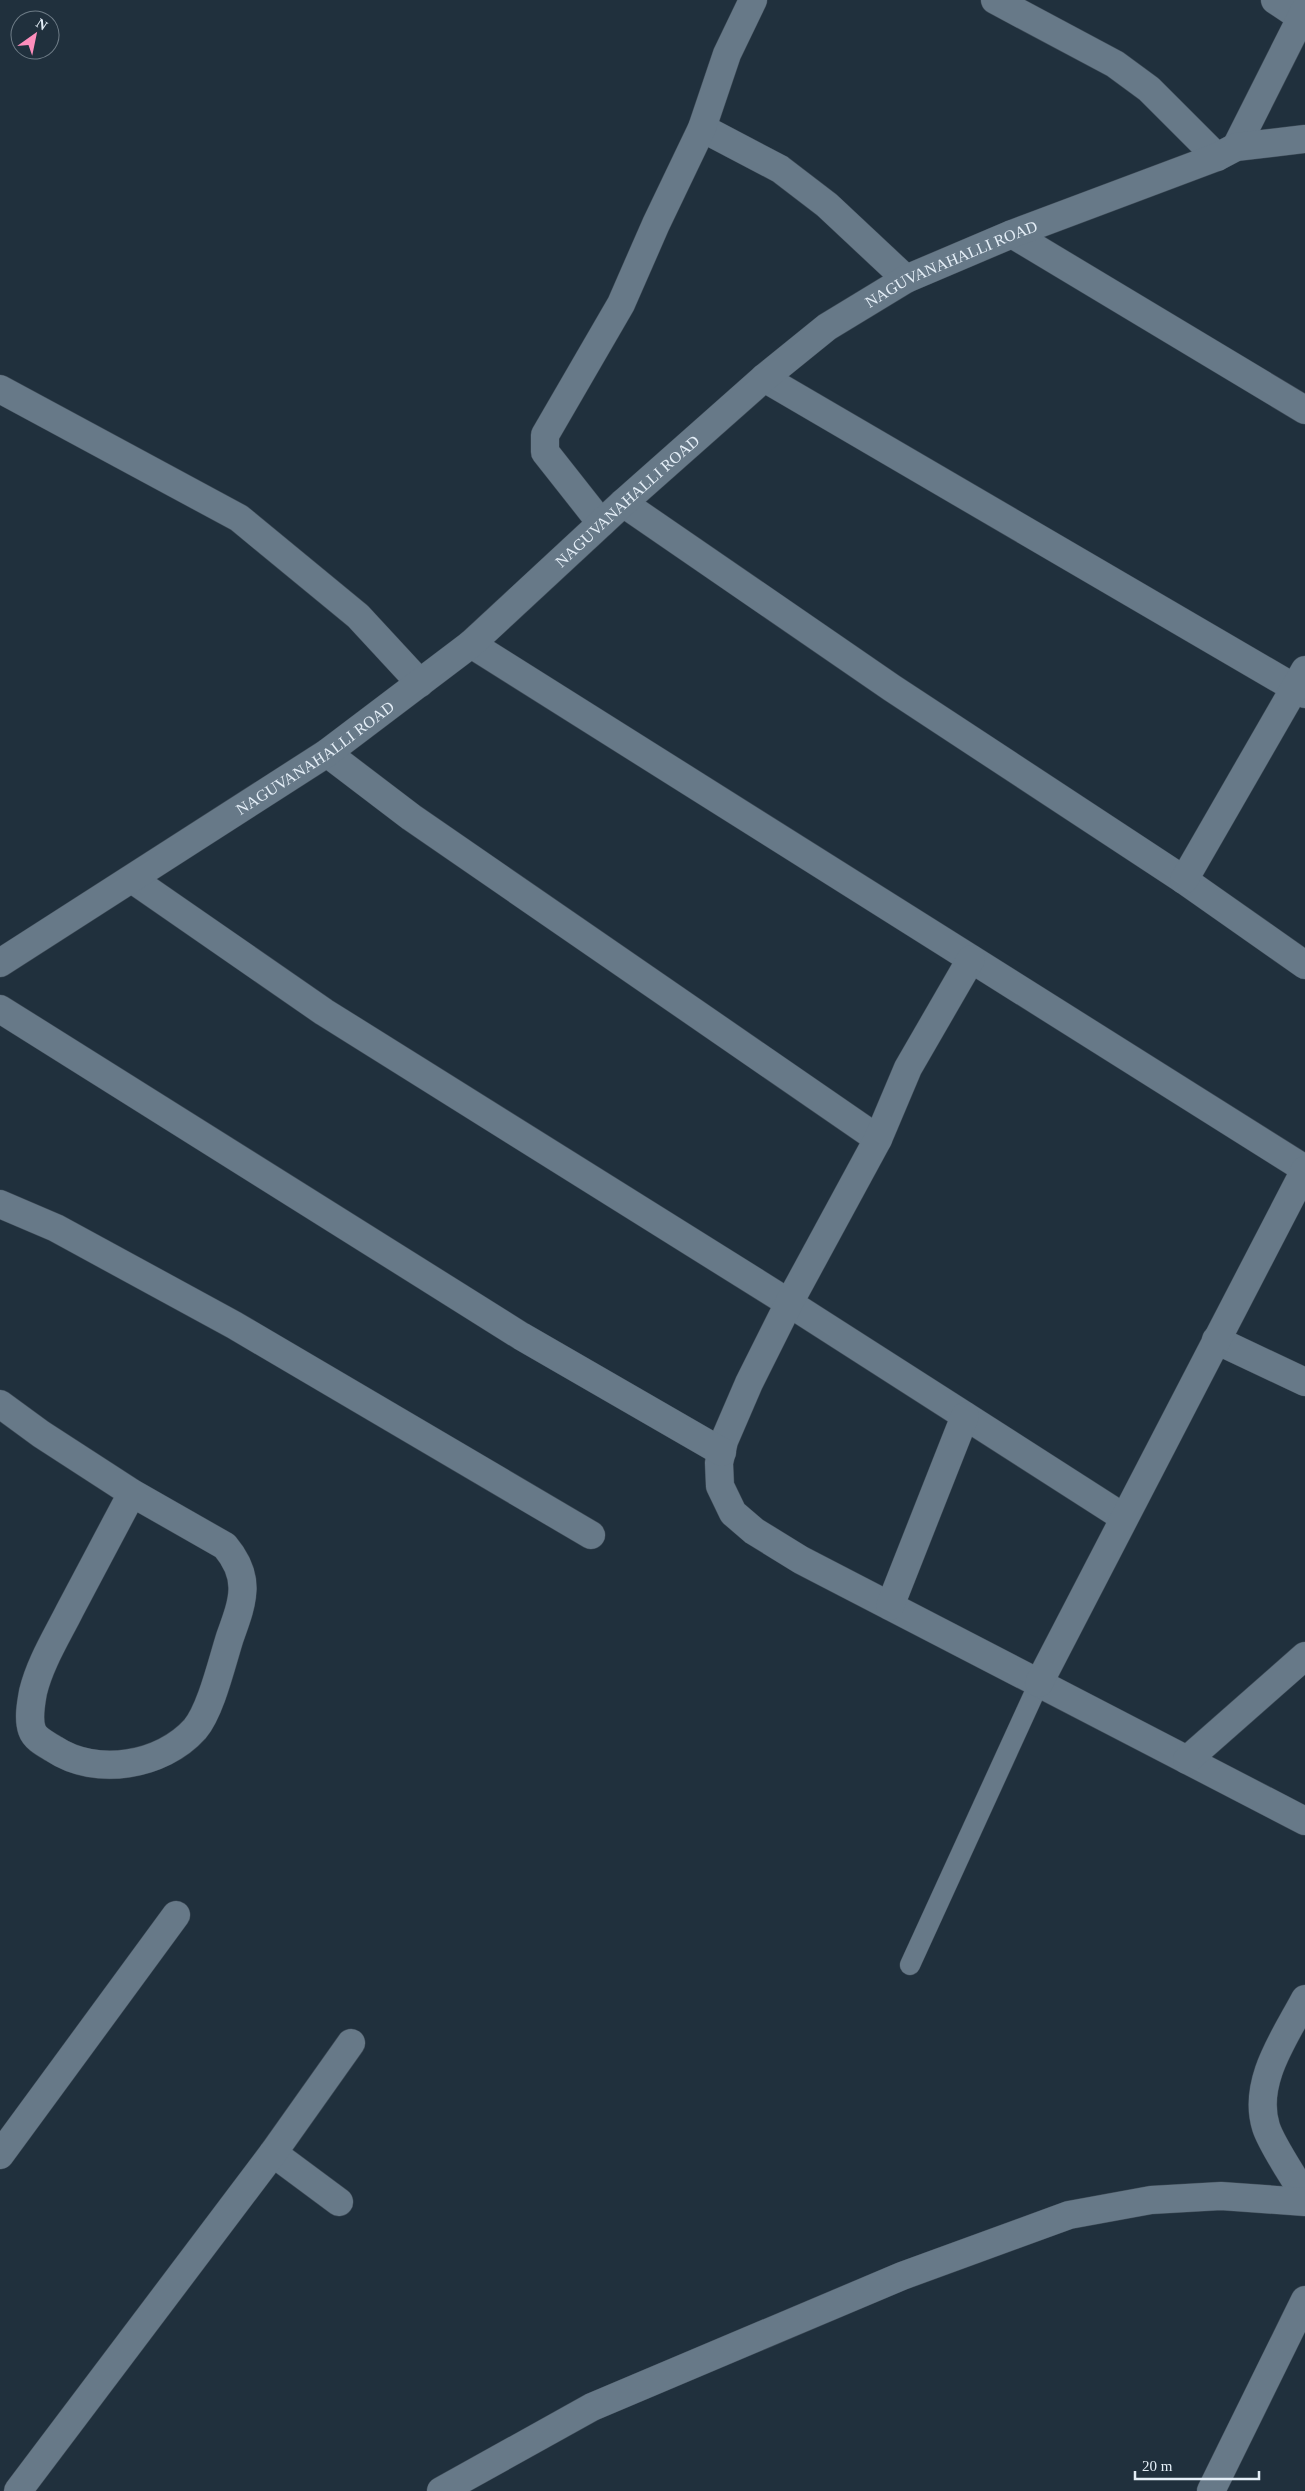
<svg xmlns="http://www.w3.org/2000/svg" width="1305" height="2491" viewBox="0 0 1305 2491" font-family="Georgia,serif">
  <rect width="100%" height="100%" fill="#20303d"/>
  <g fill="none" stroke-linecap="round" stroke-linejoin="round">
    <g stroke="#3e4b57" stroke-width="21">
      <polyline id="lane" points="910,1965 1039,1683"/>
    </g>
    <g stroke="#3e4b57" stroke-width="29">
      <g id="street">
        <polyline points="995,0 1115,64 1149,89 1217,157"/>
        <polyline points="1275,0 1305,20"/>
        <polyline points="702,128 780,169 827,205 906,279"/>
        <polyline points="1236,147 1305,10"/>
        <polyline points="1012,234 1305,410"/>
        <polyline points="764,378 1305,694"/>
        <polyline points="0,389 239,518 358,616 420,683"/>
        <polyline points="623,503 892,688 1184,880 1305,965"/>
        <polyline points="601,523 545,452 545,435 621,304 656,224 702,128 727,54 753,0"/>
        <polyline points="471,644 1305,1169"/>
        <polyline points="327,753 411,817 878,1139"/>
        <polyline points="132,879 324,1012 789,1303 1123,1517"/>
        <polyline points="1184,880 1305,670"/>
        <polyline points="971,959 908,1068 878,1139 789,1303 749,1383 724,1441 719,1463 720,1486 733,1513 754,1531 801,1560 1305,1821"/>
        <polyline points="0,1009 521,1336 722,1452"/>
        <polyline points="0,1204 56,1228 234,1325 591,1535"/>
        <polyline points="1216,1340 1305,1382"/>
        <path d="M 0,1404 L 41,1434 L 132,1493 L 225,1546 C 252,1578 243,1601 230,1637 C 222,1662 211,1710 195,1729 C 162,1766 96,1777 54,1749 C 46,1744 35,1739 32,1730 C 28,1719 31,1703 33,1692 C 40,1663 57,1636 70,1610 C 91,1571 111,1532 132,1493"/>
        <polyline points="890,1606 965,1416"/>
        <polyline points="1039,1683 1305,1170"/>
        <polyline points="1187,1760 1305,1656"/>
        <path d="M 1305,1999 C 1285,2037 1252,2082 1266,2127 C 1272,2146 1295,2178 1305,2197"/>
        <polyline points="273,2153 339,2202"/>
        <polyline points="0,2155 176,1915"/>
        <polyline points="18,2491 273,2153 351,2043"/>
        <polyline points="441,2491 592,2407 902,2276 1069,2215 1151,2200 1221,2196 1305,2202"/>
        <polyline points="1211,2491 1305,2300"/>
      </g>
    </g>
    <g stroke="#3e4b57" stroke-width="29">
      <g id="secondary">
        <path id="s1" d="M 0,963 L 327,753 L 471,644 L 623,503 L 764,378 L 827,327 L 906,279 L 1012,234 L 1217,157 L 1236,147 L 1305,139"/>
      </g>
    </g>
    <use href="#lane" stroke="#677988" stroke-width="20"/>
    <use href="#street" stroke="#677988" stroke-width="28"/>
    <use href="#secondary" stroke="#677988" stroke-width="28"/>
  </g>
  <g text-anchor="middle" stroke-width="5" stroke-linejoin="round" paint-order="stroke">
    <g font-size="16" fill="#e4eef7" stroke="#20303d">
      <text dy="6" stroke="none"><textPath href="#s1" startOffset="1186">NAGUVANAHALLI ROAD</textPath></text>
      <text dy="6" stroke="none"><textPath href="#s1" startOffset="781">NAGUVANAHALLI ROAD</textPath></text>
      <text dy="6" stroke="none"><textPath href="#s1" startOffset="376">NAGUVANAHALLI ROAD</textPath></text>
    </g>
  </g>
  <g transform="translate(35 35) rotate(33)"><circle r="24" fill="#20303d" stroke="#6e7c87"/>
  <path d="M0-4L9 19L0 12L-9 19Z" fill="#fe8ebc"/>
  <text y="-8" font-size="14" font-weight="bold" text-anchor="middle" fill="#e4eef7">N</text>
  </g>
  <path d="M1135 2471v8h124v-8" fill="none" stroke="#e4eef7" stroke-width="2.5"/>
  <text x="1142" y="2471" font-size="15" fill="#e4eef7" stroke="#20303d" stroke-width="4" paint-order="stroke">20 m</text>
</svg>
